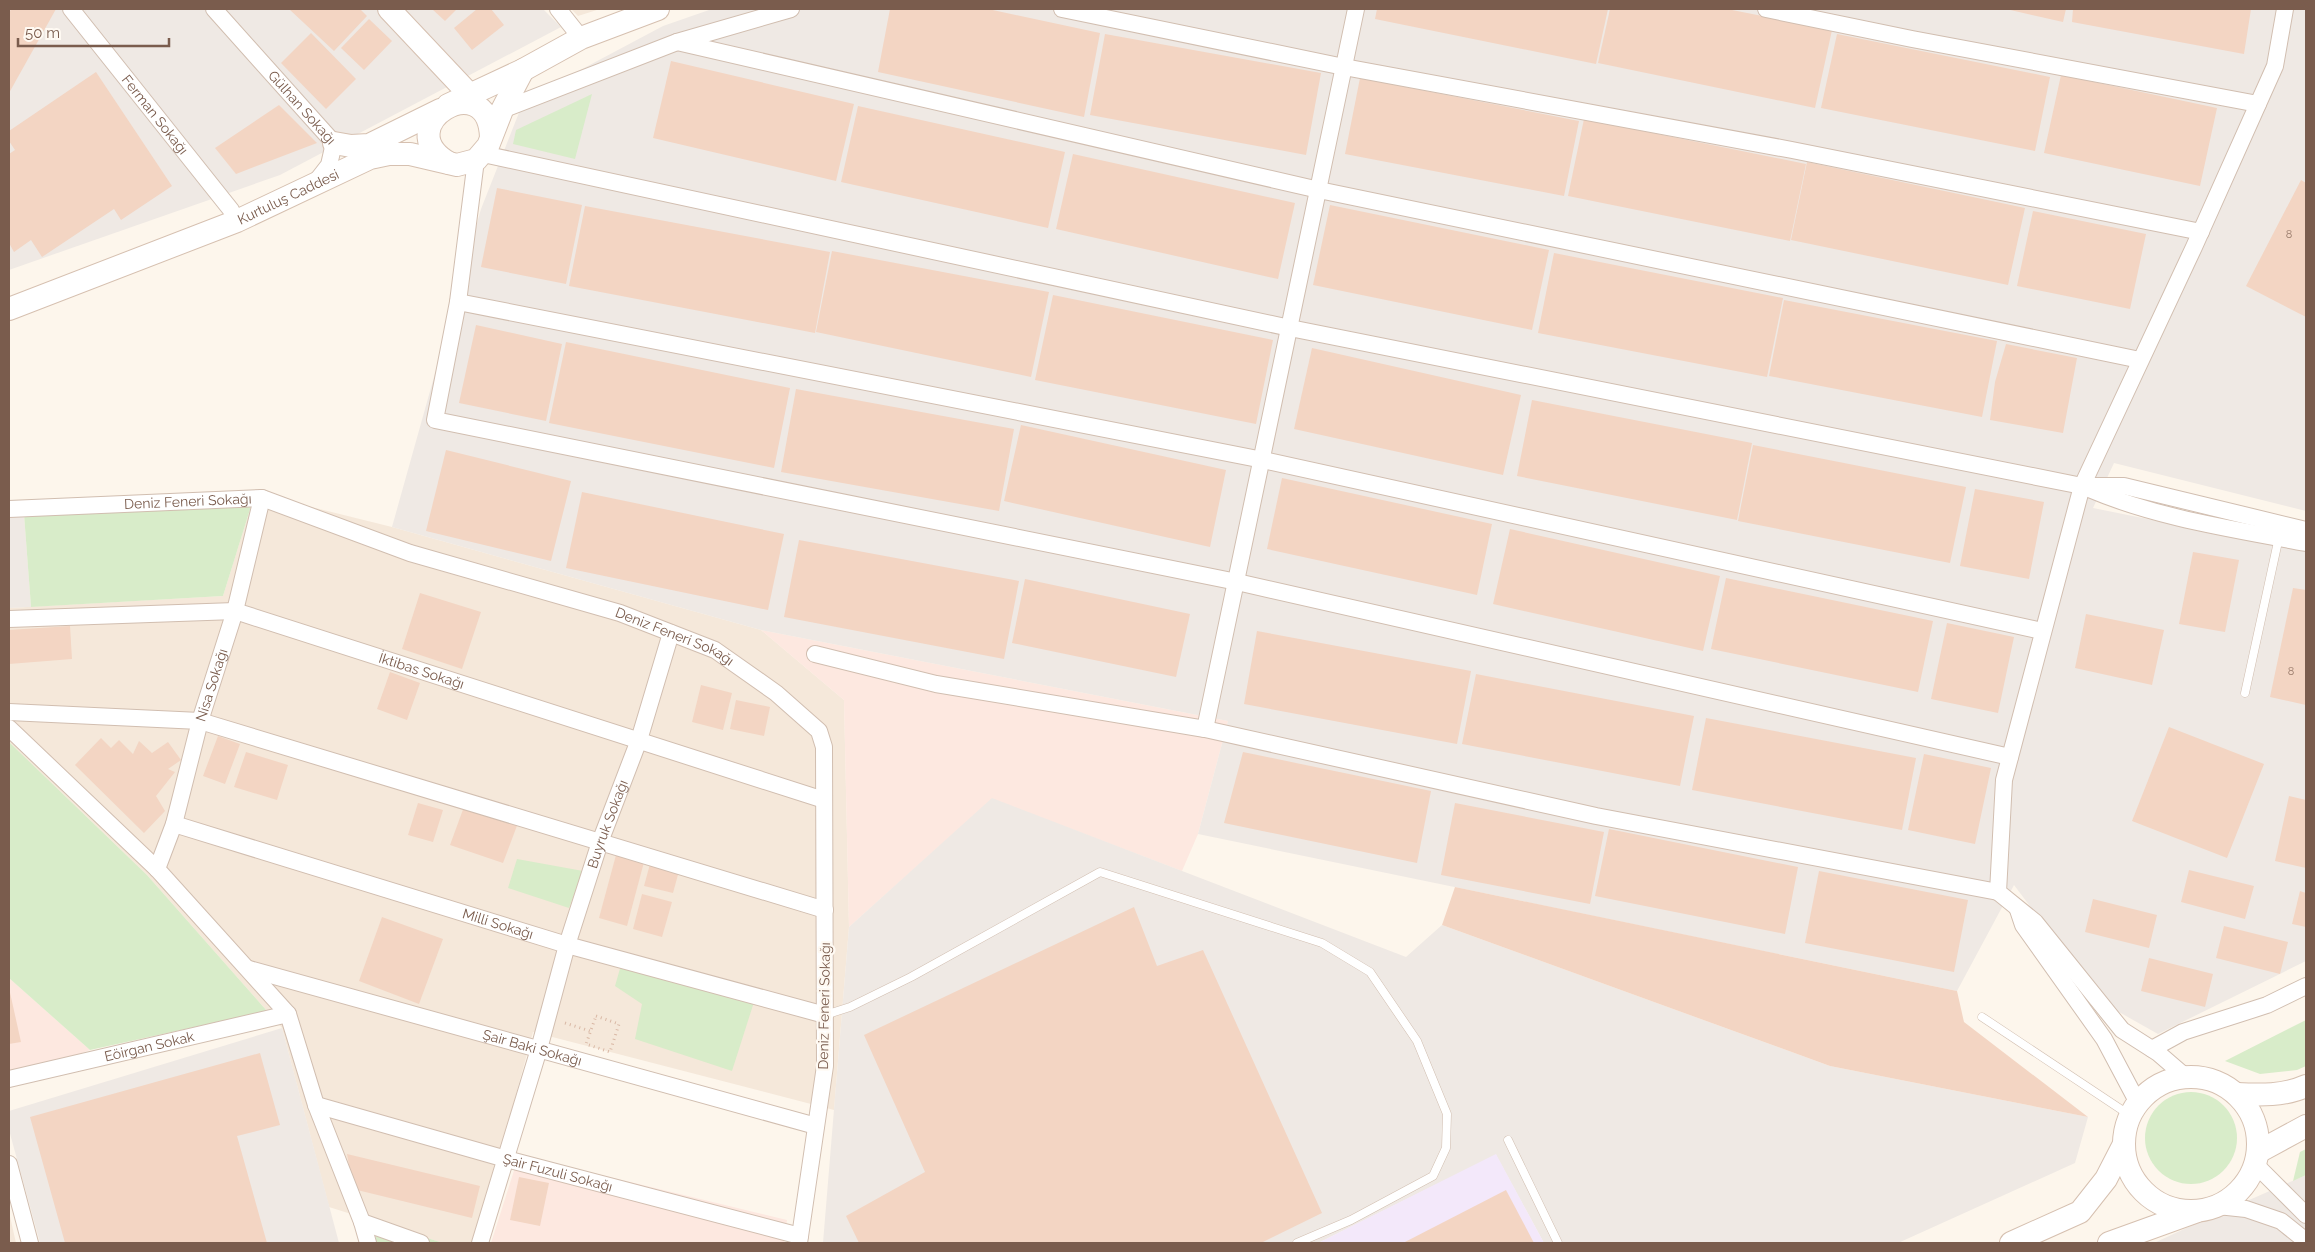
<svg xmlns="http://www.w3.org/2000/svg" width="2315" height="1252" viewBox="0 0 2315 1252" font-family="Raleway,sans-serif">
  <rect width="100%" height="100%" fill="#fdf6ec"/>
  <g fill="#f5e8da">
    <polygon points="571,9 600,9 578,16"/>
    <polygon points="255,493 392,527 761,630 844,700 849,927 834,1110 533,1032 501,1149 472,1243 443,1243 329,1207 282,1028 147,875 9,742 9,608 223,596"/>
    <polygon points="9,1212 16,1243 9,1243"/>
  </g>
  <g fill="#fde8e0">
    <polygon points="761,630 1228,721 1198,834 1182,871 992,799 849,927 844,700"/>
    <polygon points="9,978 90,1050 9,1080"/>
    <polygon points="519,1155 787,1220 784,1243 491,1243"/>
  </g>
  <g fill="#efe9e4">
    <polygon points="9,9 543,9 561,27 280,175 9,270"/>
    <polygon points="712,9 2306,9 2306,511 2114,463 2093,508 2306,551 2306,961 2158,1034 2103,1003 2014,885 1957,991 1198,834 1228,721 761,630 392,527 481,209 524,100 663,26"/>
    <polygon points="9,514 24,514 31,607 9,608"/>
    <polygon points="992,798 1406,957 1442,925 1830,1066 2088,1117 2075,1163 1898,1243 1544,1243 1496,1155 1318,1243 823,1243 849,927"/>
    <polygon points="282,1028 339,1243 40,1243 9,1130 9,1111"/>
    <polygon points="2306,1175 2306,1243 2154,1243 2208,1218"/>
  </g>
  <polygon fill="#f3e8fa" points="1496,1154 1544,1243 1318,1243"/>
  <g fill="#d8ecc9">
    <polygon points="592,94 575,159 513,144 516,130"/>
    <polygon points="252,503 223,596 31,607 24,514"/>
    <polygon points="9,742 147,875 267,1011 90,1050 9,978"/>
    <polygon points="517,859 583,871 569,908 508,888"/>
    <polygon points="621,965 754,1002 732,1071 635,1039 642,1004 615,986"/>
    <polygon points="2306,1020 2306,1066 2297,1070 2260,1074 2225,1061"/>
    <circle cx="2191" cy="1138" r="46"/>
    <polygon points="2306,1149 2306,1175 2293,1181 2300,1152"/>
    <polygon points="371,1220 443,1243 377,1243"/>
  </g>
  <g fill="#f3d5c3">
    <polygon points="11,9 56,9 9,93 9,13"/>
    <polygon points="289,9 360,9 367,16 334,51"/>
    <polygon points="432,9 457,9 445,21"/>
    <polygon points="477,9 491,9 504,25 472,50 454,28"/>
    <polygon points="890,9 988,9 1100,33 1084,117 878,72"/>
    <polygon points="1377,9 1608,9 1596,64 1375,19"/>
    <polygon points="1610,9 1727,9 1832,30 1815,108 1598,63"/>
    <polygon points="2006,9 2066,9 2063,22"/>
    <polygon points="2073,9 2251,9 2244,54 2072,22"/>
    <polygon points="369,19 392,41 364,70 341,48"/>
    <polygon points="311,33 356,79 326,109 281,63"/>
    <polygon points="1105,34 1321,73 1306,155 1090,115"/>
    <polygon points="1837,34 2050,77 2035,151 1821,108"/>
    <polygon points="671,61 854,104 836,181 653,138"/>
    <polygon points="96,72 172,186 121,220 114,209 42,257 31,240 14,252 9,243 9,154 15,150 9,141 9,131"/>
    <polygon points="2061,75 2217,108 2200,186 2044,153"/>
    <polygon points="1360,78 1579,121 1564,196 1345,154"/>
    <polygon points="279,105 317,143 236,174 215,148"/>
    <polygon points="858,106 1065,152 1048,228 841,182"/>
    <polygon points="1584,119 1806,164 1790,241 1568,196"/>
    <polygon points="1073,154 1295,203 1278,279 1056,229"/>
    <polygon points="1807,162 2025,208 2008,285 1791,240"/>
    <polygon points="2301,180 2306,183 2306,317 2246,286"/>
    <polygon points="497,188 582,205 566,284 481,267"/>
    <polygon points="1330,205 1549,250 1532,330 1313,285"/>
    <polygon points="585,206 830,252 815,333 569,286"/>
    <polygon points="2033,211 2146,234 2130,309 2017,286"/>
    <polygon points="832,251 1049,292 1031,377 816,332"/>
    <polygon points="1554,253 1783,298 1767,377 1538,333"/>
    <polygon points="1053,295 1273,340 1256,424 1035,380"/>
    <polygon points="1784,300 1997,341 1982,417 1769,376"/>
    <polygon points="476,325 562,344 546,421 459,403"/>
    <polygon points="566,342 790,388 774,468 549,423"/>
    <polygon points="2006,344 2077,358 2063,433 1990,420 1995,382"/>
    <polygon points="1312,348 1521,395 1503,475 1294,429"/>
    <polygon points="796,389 1014,429 999,511 781,472"/>
    <polygon points="1532,400 1752,443 1737,520 1517,476"/>
    <polygon points="1021,425 1226,470 1210,547 1004,501"/>
    <polygon points="1753,445 1966,487 1950,563 1738,521"/>
    <polygon points="446,450 571,481 551,561 426,531"/>
    <polygon points="1282,478 1492,524 1477,595 1267,549"/>
    <polygon points="1975,489 2044,502 2029,579 1960,566"/>
    <polygon points="582,492 784,534 768,610 566,568"/>
    <polygon points="1510,529 1720,576 1703,651 1493,604"/>
    <polygon points="799,540 1019,581 1004,659 784,617"/>
    <polygon points="2193,552 2239,560 2225,632 2179,624"/>
    <polygon points="1726,578 1933,621 1918,692 1711,649"/>
    <polygon points="1025,579 1190,614 1176,677 1012,643"/>
    <polygon points="2293,588 2306,590 2306,705 2270,697"/>
    <polygon points="420,593 481,612 462,669 402,649"/>
    <polygon points="2086,614 2164,630 2152,685 2075,668"/>
    <polygon points="1947,623 2014,637 1998,713 1931,699"/>
    <polygon points="70,626 72,659 9,664 9,630"/>
    <polygon points="1257,631 1471,671 1457,744 1244,704"/>
    <polygon points="390,672 420,683 407,720 377,709"/>
    <polygon points="1476,674 1694,716 1680,786 1462,744"/>
    <polygon points="701,685 732,693 723,730 692,722"/>
    <polygon points="736,700 770,707 764,736 730,729"/>
    <polygon points="1706,718 1916,758 1902,830 1692,790"/>
    <polygon points="2169,727 2264,764 2227,858 2132,821"/>
    <polygon points="218,736 240,744 225,784 203,776"/>
    <polygon points="101,738 111,748 119,740 133,754 139,741 152,753 168,742 181,760 168,769 175,772 156,796 165,811 144,833 75,765"/>
    <polygon points="246,752 288,765 277,800 234,787"/>
    <polygon points="1243,752 1431,791 1417,863 1224,823"/>
    <polygon points="1924,754 1991,768 1975,844 1908,830"/>
    <polygon points="2289,796 2306,800 2306,868 2275,861"/>
    <polygon points="418,803 443,810 433,842 408,835"/>
    <polygon points="1455,803 1604,832 1590,904 1441,875"/>
    <polygon points="465,804 518,823 503,863 450,845"/>
    <polygon points="1609,829 1798,867 1785,934 1595,896"/>
    <polygon points="616,855 644,862 627,926 599,918"/>
    <polygon points="650,864 679,871 673,893 644,886"/>
    <polygon points="2189,870 2254,886 2245,919 2181,902"/>
    <polygon points="1819,871 1968,900 1954,972 1805,943"/>
    <polygon points="1455,887 1957,991 1964,1022 2088,1117 1830,1066 1442,925"/>
    <polygon points="2300,891 2306,893 2306,927 2292,924"/>
    <polygon points="642,894 672,902 662,937 633,929"/>
    <polygon points="2093,899 2157,915 2149,948 2085,932"/>
    <polygon points="1134,907 1157,966 1203,950 1322,1213 1261,1243 859,1243 846,1216 925,1172 864,1035"/>
    <polygon points="382,917 443,939 419,1004 359,981"/>
    <polygon points="2224,926 2288,942 2280,974 2216,958"/>
    <polygon points="2149,958 2213,974 2205,1007 2141,991"/>
    <polygon points="9,988 21,1042 9,1044"/>
    <polygon points="260,1053 280,1125 237,1136 267,1243 65,1243 30,1117"/>
    <polygon points="347,1154 480,1186 472,1218 353,1189"/>
    <polygon points="519,1177 549,1183 540,1226 510,1220"/>
    <polygon points="1506,1190 1534,1243 1403,1243"/>
  </g>
  <g fill="none" stroke-linecap="round" stroke-linejoin="round">
    <g stroke="#d1beb0" stroke-width="9">
      <g id="lane">
        <polyline points="2245,693 2279,537"/>
        <polyline points="825,1015 850,1007 911,977 1100,872 1322,943 1370,972 1417,1041 1447,1114 1446,1148 1433,1176 1351,1220 1297,1243"/>
        <polyline points="1982,1017 2131,1116"/>
        <polyline points="1508,1140 1558,1243"/>
      </g>
    </g>
    <g stroke="#d1beb0" stroke-width="18">
      <g id="street">
        <path id="s1" d="M 71,9 L 231,210 L 237,221"/>
        <path id="s2" d="M 214,9 L 334,143 L 329,165 L 315,183"/>
        <polyline points="558,9 581,38"/>
        <polyline points="1062,9 1344,67 1792,150 2201,232"/>
        <polyline points="1766,9 1912,39 2258,104"/>
        <polyline points="677,42 1319,190 2140,360"/>
        <polyline points="502,110 677,42 791,9"/>
        <polyline points="483,154 1290,328 2082,486 2124,486 2306,530"/>
        <polyline points="476,160 458,302 435,420 1237,582 2010,757"/>
        <polyline points="458,302 1263,460 2042,631"/>
        <path d="M 2089,489 C 2157,518 2233,529 2306,543"/>
        <path id="s3" d="M 9,509 L 262,498 L 410,553 L 620,613 L 715,650 L 776,693 L 819,731 L 824,747 L 825,1066 L 799,1243"/>
        <path id="s4" d="M 9,619 L 235,611 L 824,800"/>
        <polyline points="815,654 936,684 1205,729 1596,816 1998,892"/>
        <polyline points="9,712 200,721 825,910"/>
        <polyline points="9,728 157,869 288,1014 316,1105 362,1222 368,1243"/>
        <polyline points="1205,729 1356,9"/>
        <path id="s5" d="M 174,824 L 567,945 L 825,1015"/>
        <path id="s6" d="M 157,869 L 174,824 L 200,721 L 235,611 L 262,498"/>
        <polyline points="2018,910 2023,925 2104,1039 2138,1103"/>
        <path id="s7" d="M 249,969 L 816,1126"/>
        <polyline points="2152,1049 2183,1032 2267,1005 2306,986"/>
        <polyline points="2187,1078 2158,1053 2122,1030 2035,922 1998,892 2004,780 2082,486 2194,247 2275,66 2285,9"/>
        <path id="s8" d="M 9,1079 L 288,1014"/>
        <path id="s9" d="M 316,1105 L 506,1159 L 800,1236"/>
        <polyline points="9,1164 30,1243"/>
        <polyline points="2256,1165 2306,1215"/>
        <polyline points="2218,1206 2246,1209 2281,1221 2306,1241"/>
        <polyline points="362,1222 421,1243"/>
        <path id="s10" d="M 480,1243 L 539,1049 L 567,945 L 600,842 L 639,740 L 671,633"/>
      </g>
    </g>
    <g stroke="#d6c0b0" stroke-width="24">
      <g id="secondary">
        <polyline points="389,9 470,95"/>
        <polyline points="448,105 523,70 581,38 658,9"/>
        <polyline points="334,143 351,146 369,145 440,110"/>
        <path d="M 449,163 C 386,126 488,64 491,137"/>
        <path id="s11" d="M 9,309 L 237,221 L 370,158 L 389,154 L 410,154 L 457,165 L 476,160 L 488,146 L 502,110 L 523,70"/>
        <circle cx="2191" cy="1144" r="67"/>
        <path d="M 2237,1094 C 2260,1095 2284,1096 2306,1086"/>
        <polyline points="2258,1152 2306,1126"/>
        <polyline points="2011,1243 2080,1212 2106,1179 2124,1144"/>
        <polyline points="2109,1243 2195,1212"/>
      </g>
    </g>
    <g stroke="#d9b8a5" stroke-width="3" stroke-dasharray="1 4" stroke-linecap="butt">
      <polygon points="596,1016 619,1024 610,1052 586,1044"/>
      <polyline points="565,1023 590,1031"/>
    </g>
    <use href="#lane" stroke="#fff" stroke-width="8"/>
    <use href="#street" stroke="#fff" stroke-width="16"/>
    <use href="#secondary" stroke="#fff" stroke-width="22"/>
  </g>
  <g text-anchor="middle" stroke-width="4.5" stroke-linejoin="round" paint-order="stroke">
    <g font-size="11" fill="#987a6a">
      <text x="2289" y="238">8</text>
      <text x="2291" y="675">8</text>
    </g>
    <g font-size="14" fill="#7a5c4d" stroke="#fffaf3">
      <text dy="5" stroke="none"><textPath href="#s2" startOffset="132">Gülhan Sokağı</textPath></text>
      <text dy="5" stroke="none"><textPath href="#s1" startOffset="135">Ferman Sokağı</textPath></text>
      <text dy="5" stroke="none"><textPath href="#s11" startOffset="301">Kurtuluş Caddesi</textPath></text>
      <text dy="5" stroke="none"><textPath href="#s3" startOffset="179">Deniz Feneri Sokağı</textPath></text>
      <text dy="5" stroke="none"><textPath href="#s3" startOffset="689">Deniz Feneri Sokağı</textPath></text>
      <text dy="5" stroke="none"><textPath href="#s4" startOffset="422">İktibas Sokağı</textPath></text>
      <text dy="5" stroke="none"><textPath href="#s6" startOffset="192">Nisa Sokağı</textPath></text>
      <text dy="5" stroke="none"><textPath href="#s10" startOffset="438">Buyruk Sokağı</textPath></text>
      <text dy="5" stroke="none"><textPath href="#s5" startOffset="339">Milli Sokağı</textPath></text>
      <text transform="translate(824 1006) rotate(-89)" y="5">Deniz Feneri Sokağı</text>
      <text dy="5" stroke="none"><textPath href="#s8" startOffset="144">Eöirgan Sokak</textPath></text>
      <text dy="5" stroke="none"><textPath href="#s7" startOffset="294">Şair Baki Sokağı</textPath></text>
      <text dy="5" stroke="none"><textPath href="#s9" startOffset="251">Şair Fuzuli Sokağı</textPath></text>
    </g>
  </g>
  <rect width="2315" height="1252" fill="none" stroke="#7a5c4d" stroke-width="20"/>
  <path d="M18 38v8h151v-8" fill="none" stroke="#7a5c4d" stroke-width="2.5"/>
  <text x="25" y="38" font-size="15" fill="#7a5c4d" stroke="#fffaf3" stroke-width="4" paint-order="stroke">50 m</text>
</svg>
